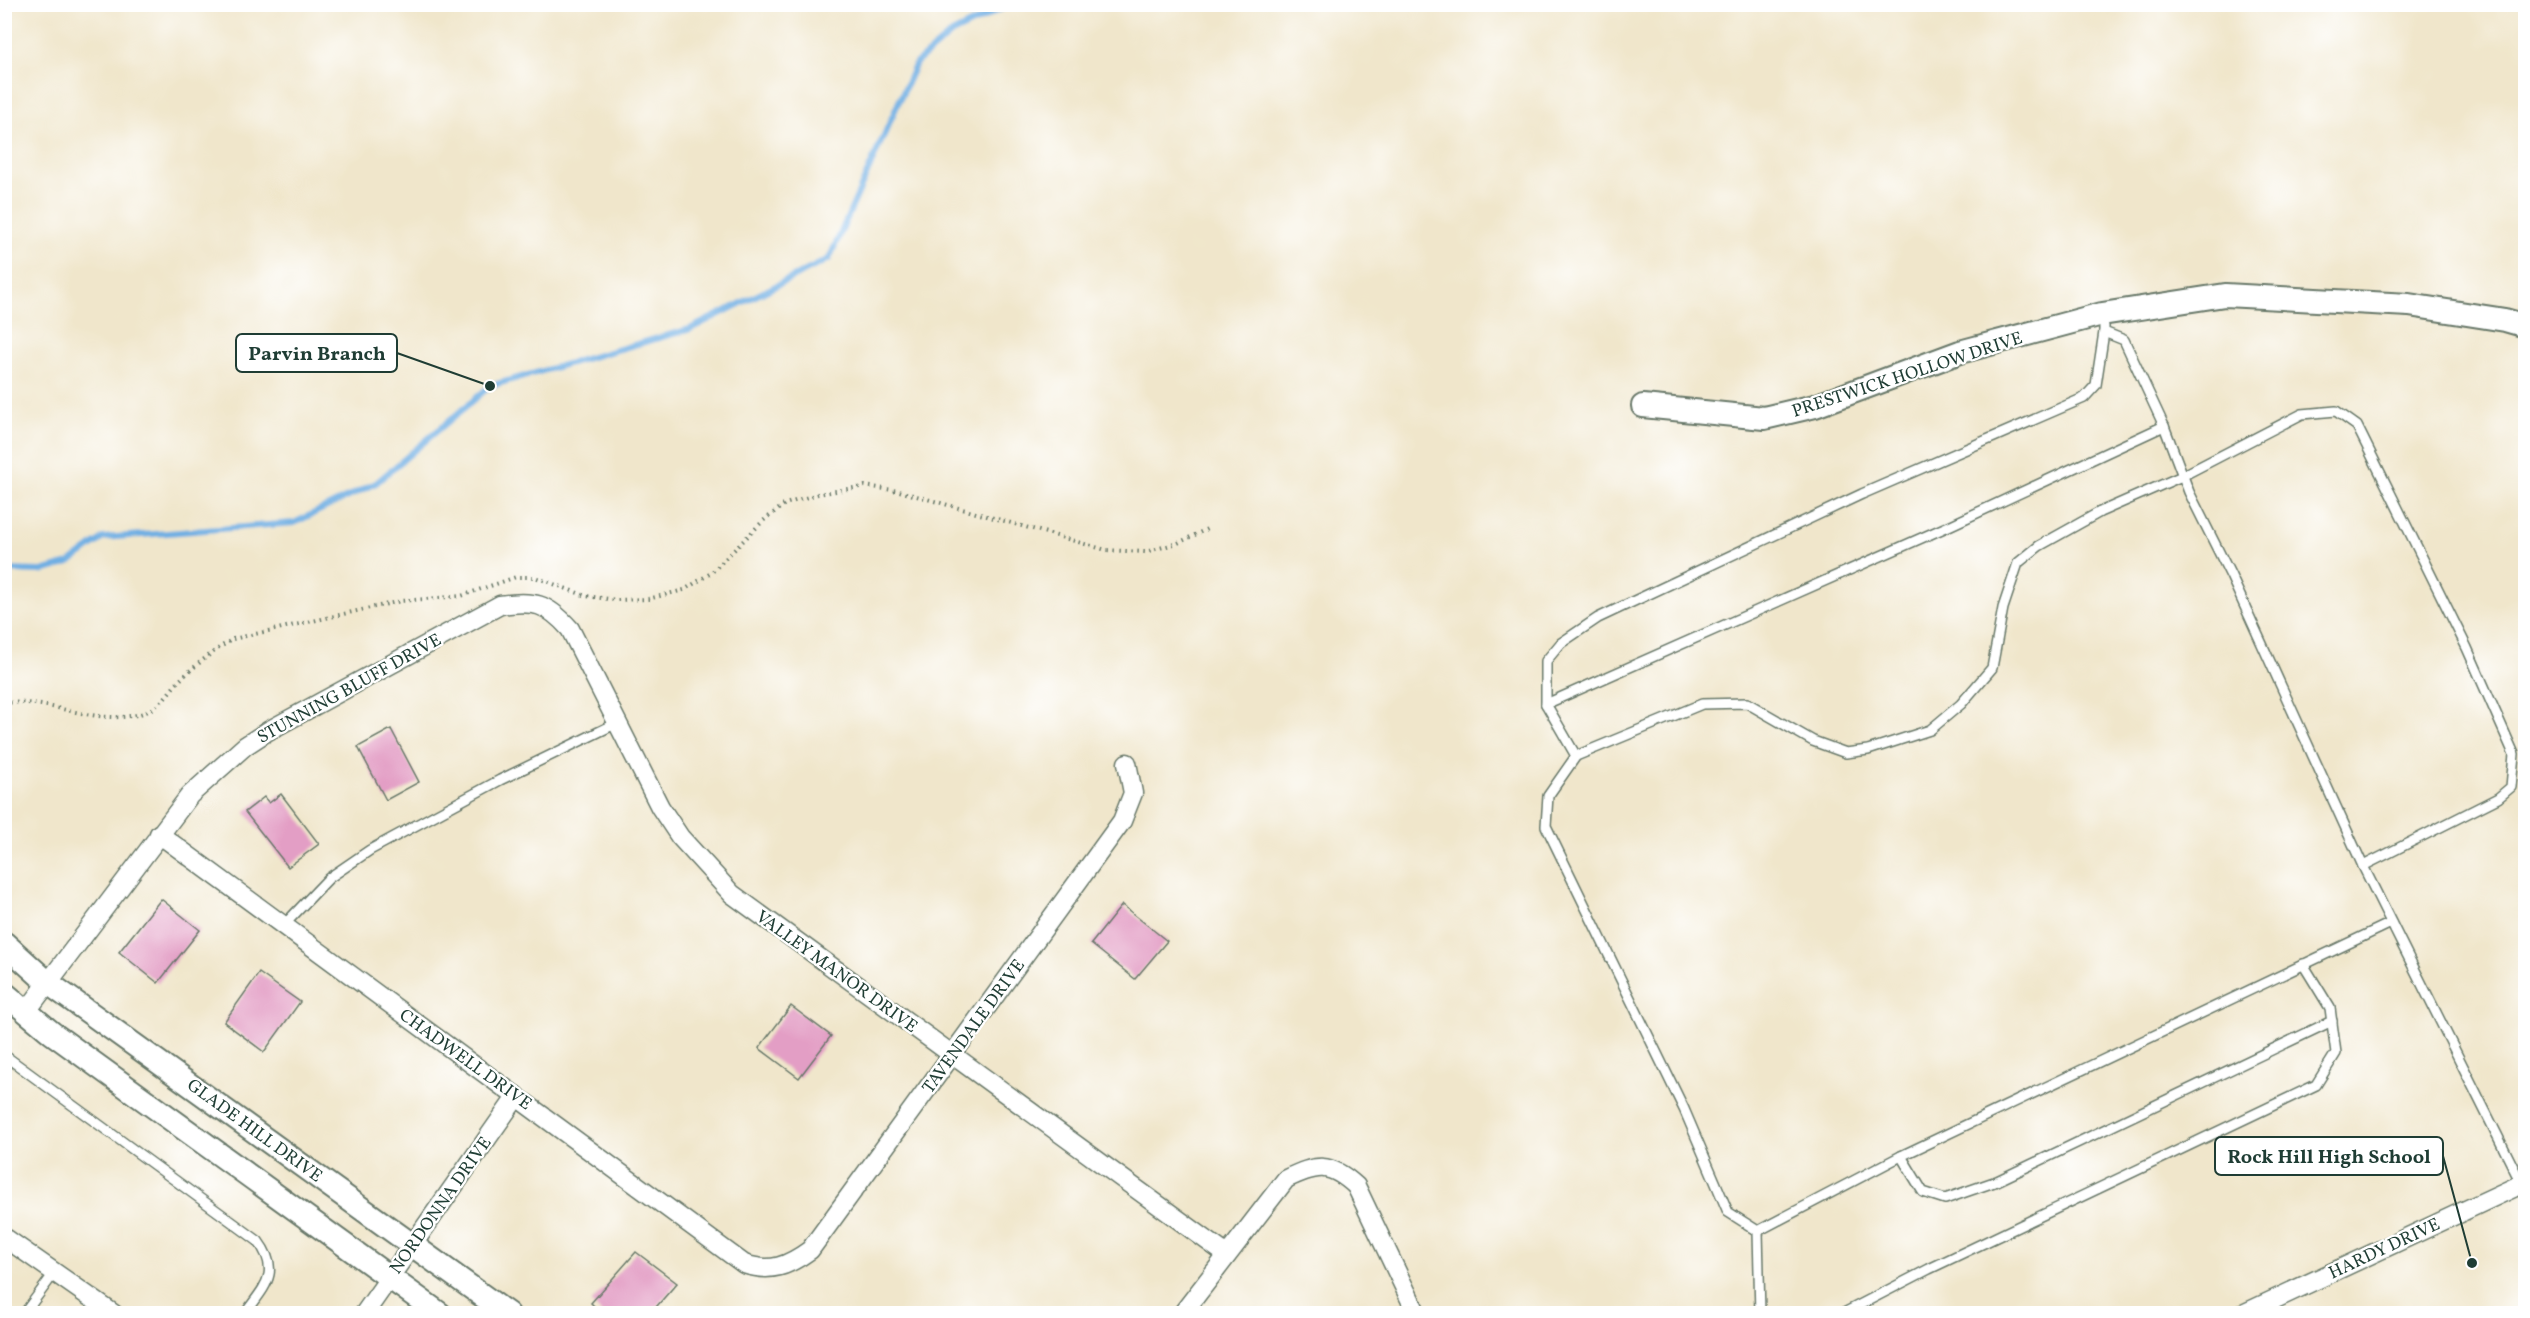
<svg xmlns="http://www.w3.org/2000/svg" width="2530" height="1318" viewBox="0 0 2530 1318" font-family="Vollkorn,serif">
  <rect width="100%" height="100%" fill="#fff"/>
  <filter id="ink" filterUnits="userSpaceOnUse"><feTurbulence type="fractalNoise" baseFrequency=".0167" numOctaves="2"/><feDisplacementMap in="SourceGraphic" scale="12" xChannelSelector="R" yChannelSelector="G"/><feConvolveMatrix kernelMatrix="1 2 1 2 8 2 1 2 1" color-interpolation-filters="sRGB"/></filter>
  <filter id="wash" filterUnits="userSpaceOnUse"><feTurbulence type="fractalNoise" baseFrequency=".008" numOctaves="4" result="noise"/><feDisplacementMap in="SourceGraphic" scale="24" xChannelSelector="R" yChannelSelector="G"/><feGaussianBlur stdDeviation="1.35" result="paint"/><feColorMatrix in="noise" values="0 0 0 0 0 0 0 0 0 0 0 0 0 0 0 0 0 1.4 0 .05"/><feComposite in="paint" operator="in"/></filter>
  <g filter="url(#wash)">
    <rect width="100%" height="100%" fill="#f0e6cb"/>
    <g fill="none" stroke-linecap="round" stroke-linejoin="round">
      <polyline stroke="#70afe3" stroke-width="6" points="4,570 42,571 69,563 103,538 294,523 376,483 490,386 690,329 829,259 916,63 952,33 1011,4"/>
    </g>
    <g id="blocks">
      <g fill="#e39ec5">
        <polygon points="391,729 419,782 386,800 358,747"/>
        <polygon points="281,794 319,844 288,867 245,812 264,797 269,803"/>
        <polygon points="161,899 200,930 158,983 119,952"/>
        <polygon points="1122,905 1167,941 1135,979 1091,944"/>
        <polygon points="259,973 300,1002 264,1052 224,1022"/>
        <polygon points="791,1006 831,1036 799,1078 759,1048"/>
        <polygon points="636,1252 677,1283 650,1314 602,1314 591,1303"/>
      </g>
    </g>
  </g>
  <g filter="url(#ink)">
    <use href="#blocks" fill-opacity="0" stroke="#687869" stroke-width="1.5"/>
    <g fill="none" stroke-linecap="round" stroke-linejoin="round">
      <g stroke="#687869" stroke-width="12">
        <g id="service">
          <polyline points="2104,326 2104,332 2124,340 2164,426 2189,492 2231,576 2363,866 2523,1187"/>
          <polyline points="2104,332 2096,385 2084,398 1862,494 1598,618 1561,643 1546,661 1546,704 1576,756 1702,704 1747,703 1813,741 1846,753 1868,750 1930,730 1961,704 1992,668 2003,608 2018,563 2039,546 2100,512 2182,476 2302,414 2336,411 2357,426 2467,648 2514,754 2511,787 2498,798 2363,866"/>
          <polyline points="1546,704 1951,525 2164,426"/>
          <polyline points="1576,756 1548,796 1546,826 1684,1109 1728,1212 1758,1231 1901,1156 2391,923"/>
          <polyline points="284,925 329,878 370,850 500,780 617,723"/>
          <path d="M 4,1055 L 258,1241 C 282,1273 264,1287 245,1314"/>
          <polyline points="1901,1156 1923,1192 1945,1199 1997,1181 2332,1021"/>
          <polyline points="1758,1231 1760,1314"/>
          <polyline points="24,1314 55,1272"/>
          <polyline points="1842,1314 1929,1269 2316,1085 2336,1053 2330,1008 2303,964"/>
        </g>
      </g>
      <g stroke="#687869" stroke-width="21">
        <g id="minor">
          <path d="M 159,834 L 744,1264 C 771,1273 788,1266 810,1250 L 1122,821 L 1133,793 L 1127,763"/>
          <path d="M 26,1012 L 190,795 L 245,746 L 268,731 L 500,605 C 534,600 547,603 570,629 L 660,807 L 680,837 L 732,894 L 1227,1255"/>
          <polyline points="4,1237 114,1314"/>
          <polyline points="364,1314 517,1096"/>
          <path d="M 1182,1314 L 1286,1179 C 1317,1164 1330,1162 1356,1186 L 1417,1314"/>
          <polyline points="2243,1314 2526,1182"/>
        </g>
      </g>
      <g stroke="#687869" stroke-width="26">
        <g id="tertiary">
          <polyline points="1643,406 1764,418 1815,406 1960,352 2102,314 2225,295 2409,305 2505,320 2526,326"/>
          <polyline points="4,943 47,982 508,1314"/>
          <polyline points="4,993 52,1033 440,1314"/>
        </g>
      </g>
      <path stroke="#687869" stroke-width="4" stroke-dasharray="1.5 4.5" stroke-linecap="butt" d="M 4,703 C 51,698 101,729 146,712 C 162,706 170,689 182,678 C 198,663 215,650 233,639 L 401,601 L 461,596 L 516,577 L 535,577 L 586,596 L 617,600 L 648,599 L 684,590 L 711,573 L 763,521 L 785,504 L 818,494 L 865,486 L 899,491 L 1106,550 L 1145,552 L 1178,543 L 1207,529"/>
      <use href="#service" stroke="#fff" stroke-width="9"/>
      <use href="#minor" stroke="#fff" stroke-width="18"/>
      <use href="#tertiary" stroke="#fff" stroke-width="22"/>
    </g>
  </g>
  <g text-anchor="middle" stroke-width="4.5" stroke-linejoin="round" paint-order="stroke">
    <g font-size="18" fill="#1f3d34" stroke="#fff">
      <text transform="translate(1907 374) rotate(-18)" y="6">PRESTWICK HOLLOW DRIVE</text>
      <text transform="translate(349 688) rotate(-29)" y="6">STUNNING BLUFF DRIVE</text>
      <text transform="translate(837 971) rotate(36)" y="6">VALLEY MANOR DRIVE</text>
      <text transform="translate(973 1026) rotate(-54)" y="6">TAVENDALE DRIVE</text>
      <text transform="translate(466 1059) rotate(36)" y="6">CHADWELL DRIVE</text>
      <text transform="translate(255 1130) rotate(36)" y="6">GLADE HILL DRIVE</text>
      <text transform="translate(440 1205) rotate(-55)" y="6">NORDONNA DRIVE</text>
      <text transform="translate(2384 1248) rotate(-25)" y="6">HARDY DRIVE</text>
    </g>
  </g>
  <path fill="none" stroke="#1f3d34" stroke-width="2" d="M490 386L397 353M2472 1263L2443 1156"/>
  <g fill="#1f3d34" stroke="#fff" stroke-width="2">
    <circle cx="490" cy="386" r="6"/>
    <circle cx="2472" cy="1263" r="6"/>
  </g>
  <g fill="#fff" stroke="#1f3d34" stroke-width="2">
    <rect x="236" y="334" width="161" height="38" rx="6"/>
    <rect x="2215" y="1137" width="228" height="38" rx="6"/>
  </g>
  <g font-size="20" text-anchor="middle" font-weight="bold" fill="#1f3d34">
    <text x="317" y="360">Parvin Branch</text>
    <text x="2329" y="1163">Rock Hill High School</text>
  </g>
  <rect width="2530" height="1318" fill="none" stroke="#fff" stroke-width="24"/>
</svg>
